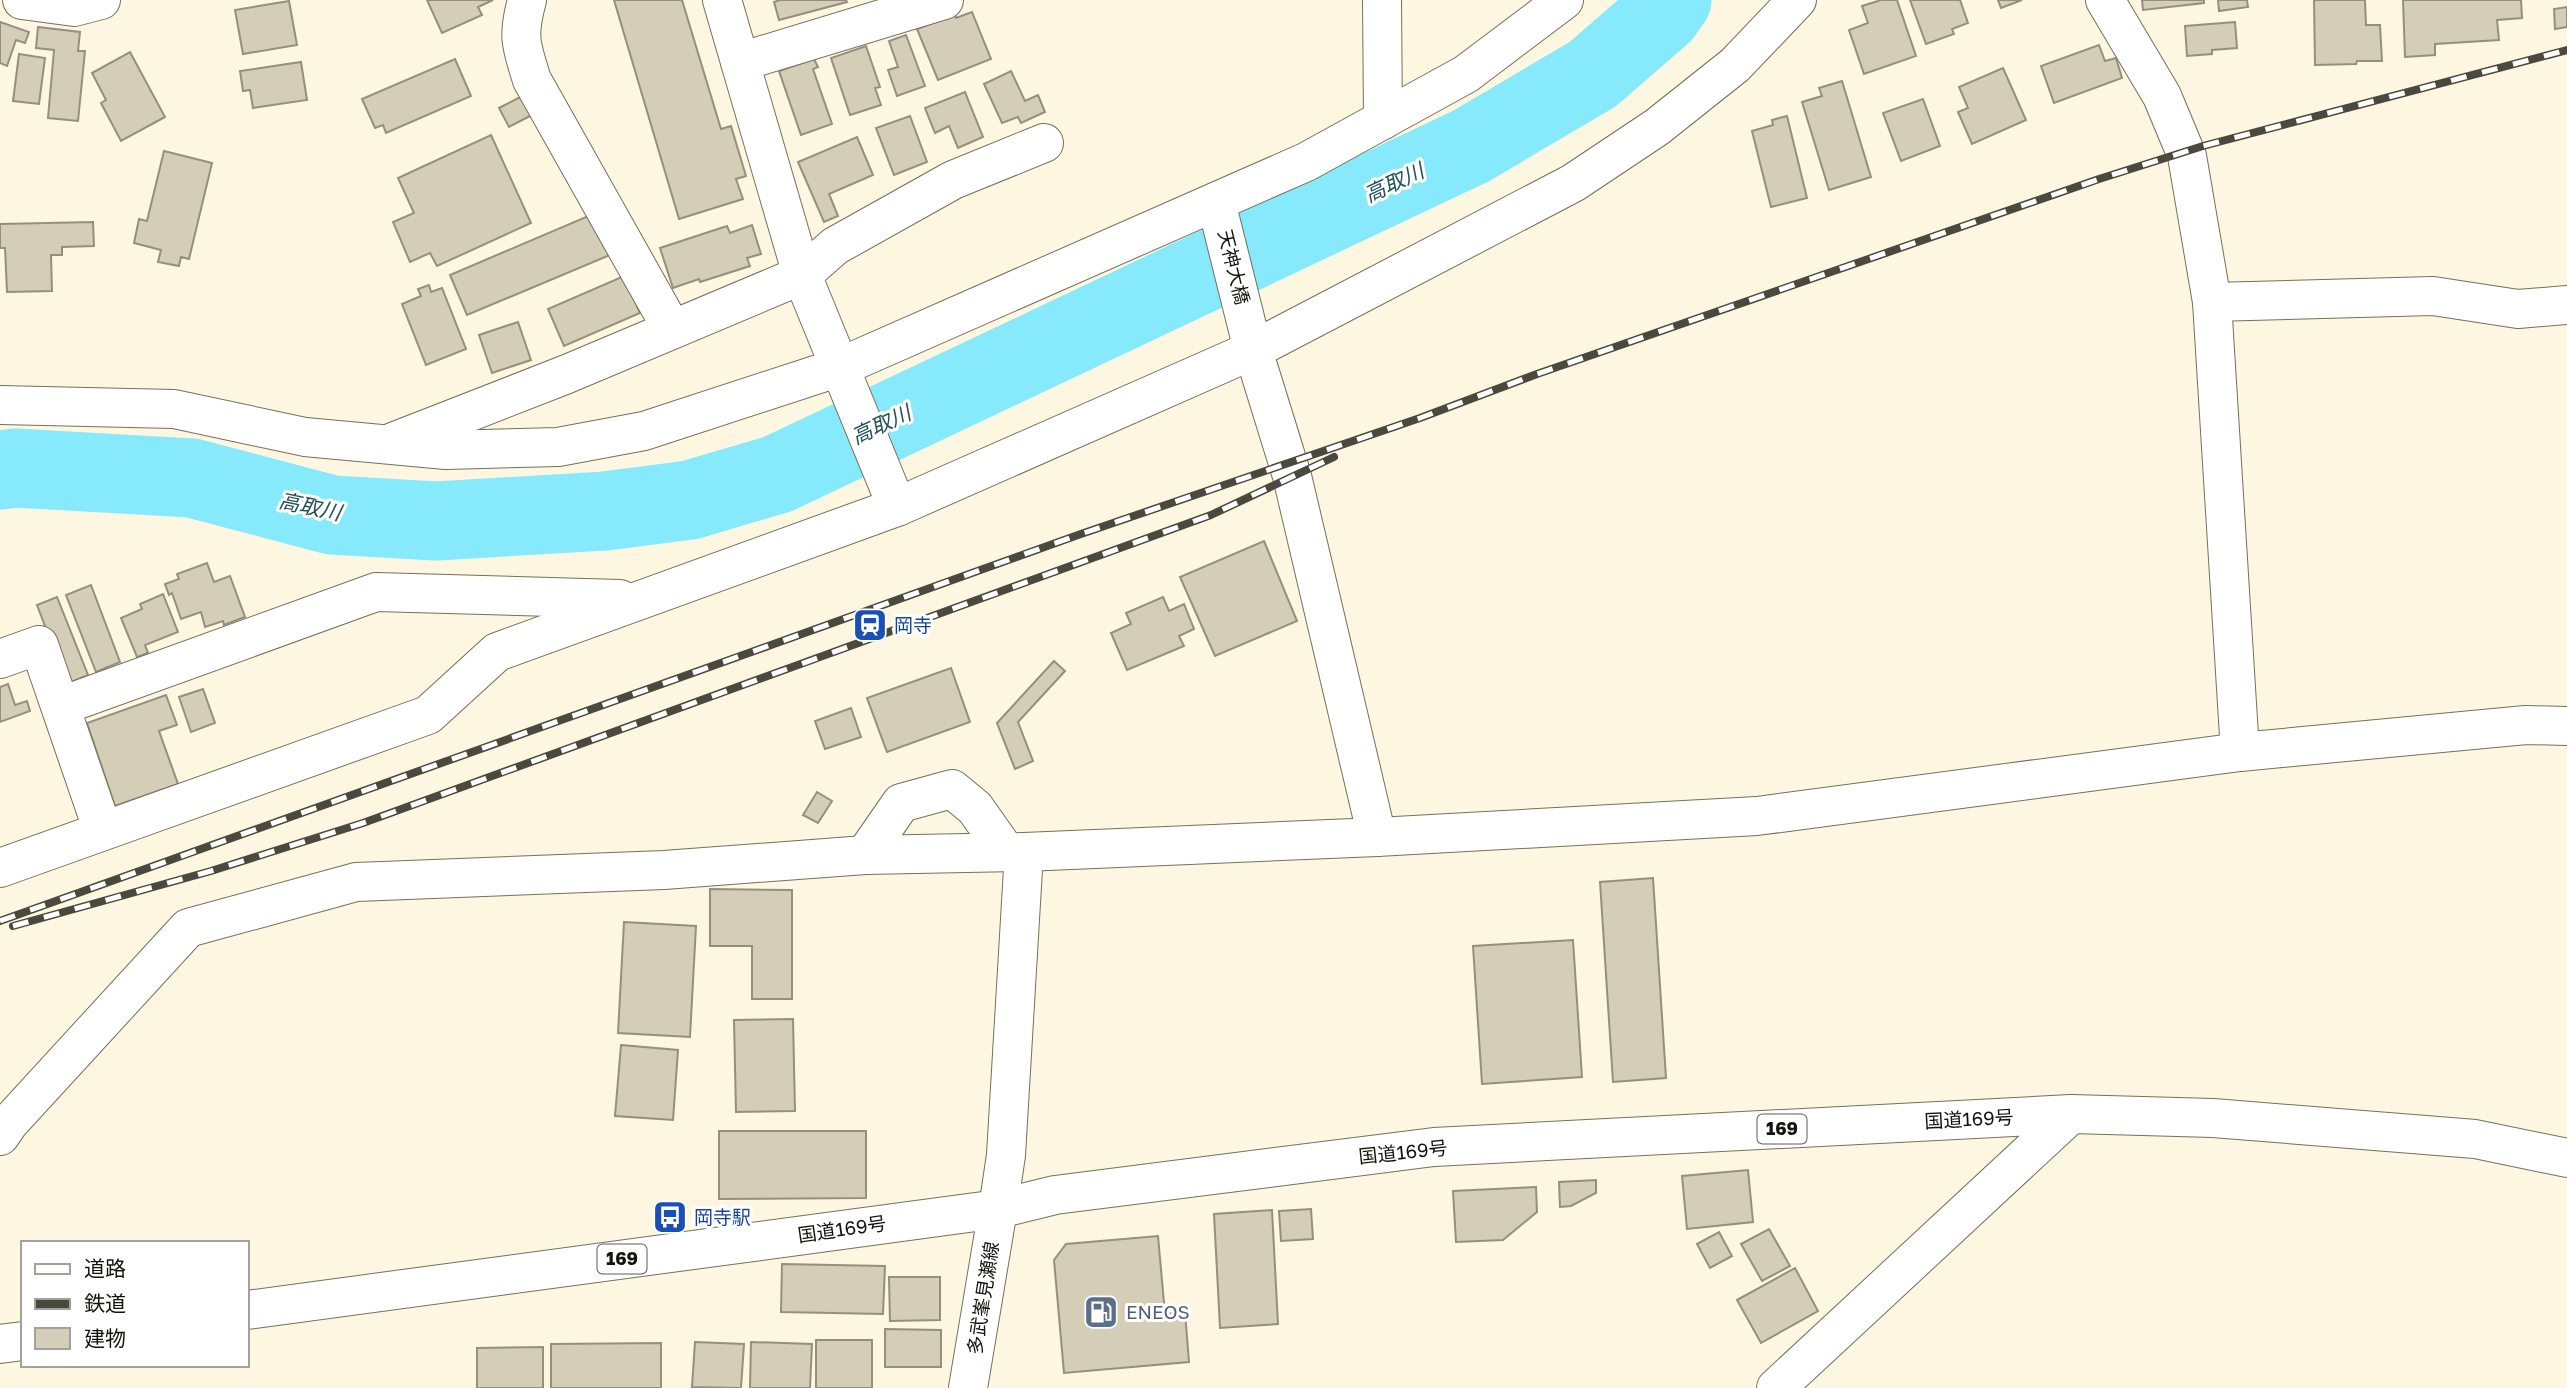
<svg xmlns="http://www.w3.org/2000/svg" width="2567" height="1388" viewBox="0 0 2567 1388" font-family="'Golos Text','Noto Sans JP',sans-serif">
  <rect width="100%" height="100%" fill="#fdf7e1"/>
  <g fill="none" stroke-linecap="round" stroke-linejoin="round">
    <polyline stroke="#87e9fc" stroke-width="79" points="0,470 15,468 192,478 332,515 436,521 605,511 690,500 778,474 1471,146 1593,74 1662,14 1672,0"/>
  </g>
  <g fill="#d4cdb8" stroke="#95907c" stroke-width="2">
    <polygon points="427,0 493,0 478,7 482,15 442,33"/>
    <polygon points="614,0 682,0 721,129 731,126 746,176 736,179 743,199 679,219"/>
    <polygon points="780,0 846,0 847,2 779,20 774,2"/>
    <polygon points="1881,0 1897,0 1916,56 1864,74 1849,30 1868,23 1862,6"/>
    <polygon points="1910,0 1960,0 1968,23 1952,29 1954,34 1926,44"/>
    <polygon points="1998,0 2022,0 2001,8"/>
    <polygon points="2142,0 2204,0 2204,3 2143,10"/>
    <polygon points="2218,0 2247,0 2248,7 2219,11"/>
    <polygon points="2314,0 2365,0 2366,25 2380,25 2382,61 2357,61 2356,64 2315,65"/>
    <polygon points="2403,0 2521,0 2522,18 2497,20 2499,40 2435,44 2435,55 2405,57"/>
    <polygon points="289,1 297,45 243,54 235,10"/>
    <polygon points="2567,7 2567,27 2555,29 2554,9"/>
    <polygon points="972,12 991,59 938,80 917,29 955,14 956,18"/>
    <polygon points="0,22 29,32 25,43 16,40 7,66 0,63"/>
    <polygon points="2235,22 2237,48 2212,50 2212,54 2187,56 2185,26"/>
    <polygon points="38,27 80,32 78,51 85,51 78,121 48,118 54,50 36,48"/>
    <polygon points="906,35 925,86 897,96 888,70 898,67 889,41"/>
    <polygon points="2099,45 2105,61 2116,58 2122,78 2054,103 2041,66"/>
    <polygon points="866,46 880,87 875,88 881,105 850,115 831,58"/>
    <polygon points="130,52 165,117 121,141 101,103 106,100 92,73"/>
    <polygon points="19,54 45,58 39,104 13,101"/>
    <polygon points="455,59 471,96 386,133 383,125 375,128 362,99"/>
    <polygon points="814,59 818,67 813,69 832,124 801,135 779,71"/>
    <polygon points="301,62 307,100 253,108 250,90 243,91 240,71"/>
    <polygon points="2003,68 2026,120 1972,144 1958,112 1968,108 1959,87"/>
    <polygon points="1011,71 1025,101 1038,95 1045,112 1021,123 1018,117 1002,123 984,84"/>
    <polygon points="1842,81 1871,177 1829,190 1802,102 1822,96 1819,88"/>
    <polygon points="965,92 983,137 958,148 949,126 935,133 925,108"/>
    <polygon points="522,96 532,115 509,127 499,108"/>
    <polygon points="1923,99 1940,146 1901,161 1883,113"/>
    <polygon points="910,116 927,162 894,175 876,128"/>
    <polygon points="1787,116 1807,198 1771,207 1752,131 1773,125 1772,120"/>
    <polygon points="491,135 531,223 437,266 430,253 410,262 393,222 414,213 398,178"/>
    <polygon points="857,137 873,175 829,194 838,216 824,222 798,162"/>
    <polygon points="164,151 212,163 189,259 181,257 179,266 158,262 161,250 134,243 139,219 147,221"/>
    <polygon points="593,214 610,255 467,315 450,275"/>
    <polygon points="93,222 94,246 62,247 62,255 51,255 52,291 7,292 5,248 0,248 0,224"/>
    <polygon points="752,225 761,254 747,258 750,266 700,282 699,279 673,288 660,248 727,226 730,233"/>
    <polygon points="624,276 640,313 564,346 548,309"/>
    <polygon points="429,285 431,292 442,288 466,349 426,365 402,304 421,296 418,289"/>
    <polygon points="518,322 531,360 492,373 479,335"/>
    <polygon points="1264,541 1297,621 1215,656 1180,577"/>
    <polygon points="207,563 214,582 230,576 245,617 224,625 223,621 205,627 201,612 181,619 172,593 169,595 165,584 179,579 177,574"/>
    <polygon points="91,585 120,662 96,672 66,595"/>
    <polygon points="163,594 178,632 145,645 148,653 137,657 121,618 142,609 140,604"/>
    <polygon points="57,597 88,675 67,684 37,605"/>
    <polygon points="1163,597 1169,611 1184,604 1194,629 1179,636 1184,646 1127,670 1111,633 1131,624 1126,613"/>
    <polygon points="1054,661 1065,671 1018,722 1033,761 1015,769 997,723"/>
    <polygon points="951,668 970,722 887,752 867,698"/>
    <polygon points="8,684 15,705 27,701 30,711 0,722 0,687"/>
    <polygon points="203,689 215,723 191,732 179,697"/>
    <polygon points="166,695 177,725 159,731 178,784 115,806 87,723"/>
    <polygon points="851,708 861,737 825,749 815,721"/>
    <polygon points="817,792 832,801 818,823 803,815"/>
    <polygon points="1653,878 1666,1078 1613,1082 1600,882"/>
    <polygon points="710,889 792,890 792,999 752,999 752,946 710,946"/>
    <polygon points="624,922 696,926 690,1037 618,1033"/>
    <polygon points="1573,940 1582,1077 1482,1084 1473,946"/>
    <polygon points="793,1019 795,1111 736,1112 734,1020"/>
    <polygon points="621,1045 678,1050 673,1120 615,1116"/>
    <polygon points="719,1131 866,1131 866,1198 719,1199"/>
    <polygon points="1748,1170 1753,1222 1687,1229 1682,1176"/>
    <polygon points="1596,1180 1596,1193 1571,1206 1560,1207 1559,1182"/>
    <polygon points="1536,1187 1537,1212 1503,1240 1456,1242 1453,1191"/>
    <polygon points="1311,1209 1313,1239 1281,1241 1279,1211"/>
    <polygon points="1272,1210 1278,1324 1220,1328 1214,1214"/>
    <polygon points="1769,1229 1790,1266 1762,1281 1741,1244"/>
    <polygon points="1719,1232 1732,1256 1710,1268 1697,1244"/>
    <polygon points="1158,1236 1165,1314 1185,1312 1189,1362 1064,1373 1054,1260 1066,1244"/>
    <polygon points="782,1264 885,1266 883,1314 781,1312"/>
    <polygon points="1795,1268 1818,1311 1761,1343 1737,1300"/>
    <polygon points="889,1277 940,1277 940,1320 890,1321"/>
    <polygon points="885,1329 941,1330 941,1367 885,1367"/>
    <rect x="816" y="1340" width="56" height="48"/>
    <polygon points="695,1342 744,1344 741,1388 692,1387"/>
    <polygon points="751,1342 812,1344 810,1388 750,1388"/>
    <polygon points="661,1343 661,1388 551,1388 551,1344"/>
    <polygon points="543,1347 543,1388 477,1388 477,1348"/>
  </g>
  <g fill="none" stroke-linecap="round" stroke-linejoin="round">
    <g stroke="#75705c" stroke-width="40">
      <g id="minor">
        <polyline points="22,0 74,7 101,0"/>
        <path d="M 527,0 C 517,37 521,45 532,80 L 672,329"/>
        <polyline points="722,0 802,275 897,507"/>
        <polyline points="1382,0 1383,120"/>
        <polyline points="2105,0 2162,96 2187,156 2212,302 2240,752"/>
        <polyline points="740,62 944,0"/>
        <polyline points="1216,202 1253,350 1292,476 1377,837"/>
        <polyline points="2212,302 2433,296 2518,309 2567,305"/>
        <polyline points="0,405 174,409 305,437 446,450 558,447 644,431 840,367 1306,162 1466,74 1564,0"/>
        <polyline points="393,442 567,374 802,275 835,246 953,180 1044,143"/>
        <polyline points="0,659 39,645 103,831"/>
        <polyline points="61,706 376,592 620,599"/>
        <polyline points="865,855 901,803 952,789 975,808 1006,852"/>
        <polyline points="0,868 428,715 497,652 897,507 1253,350 1573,183 1657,127 1735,65 1797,0"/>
        <polyline points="0,1136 9,1123 188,928 356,882 664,870 865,855 1024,852 1377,837 1757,816 2240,752 2526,725 2567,726"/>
        <polyline points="998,1209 1006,1155 1024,852"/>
        <polyline points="1776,1388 2071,1114"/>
      </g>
    </g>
    <g stroke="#75705c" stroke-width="40">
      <polyline id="major" points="968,1388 998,1209"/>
    </g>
    <g stroke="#75705c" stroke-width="40">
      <g id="highway">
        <polyline points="247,1310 998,1209 1055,1195 1434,1147 2071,1114 2213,1118 2475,1139 2567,1158"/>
        <polyline points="0,1344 23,1341"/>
      </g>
    </g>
    <use href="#minor" stroke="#fff" stroke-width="38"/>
    <use href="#major" stroke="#fff" stroke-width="38"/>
    <use href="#highway" stroke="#fff" stroke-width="38"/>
    <g stroke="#4b483e" stroke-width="8">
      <g id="rail">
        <polyline points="0,921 1078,535 1420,418 1537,374 2099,179 2203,146 2567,50"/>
        <polyline points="13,926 211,871 363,823 1211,515 1334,457"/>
      </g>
    </g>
    <use href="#rail" stroke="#fff" stroke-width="5" stroke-dasharray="16" stroke-linecap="butt"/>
  </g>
  <defs>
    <g id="station-square" transform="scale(1.75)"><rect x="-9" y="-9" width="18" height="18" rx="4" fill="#1a4fb4" stroke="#fff"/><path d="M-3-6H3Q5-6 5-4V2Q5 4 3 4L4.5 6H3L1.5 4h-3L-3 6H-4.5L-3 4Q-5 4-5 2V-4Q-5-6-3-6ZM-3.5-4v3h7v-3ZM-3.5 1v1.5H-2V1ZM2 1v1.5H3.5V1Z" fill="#fff"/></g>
    <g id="bus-square" transform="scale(1.75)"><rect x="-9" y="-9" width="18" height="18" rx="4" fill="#1a4fb4" stroke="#fff"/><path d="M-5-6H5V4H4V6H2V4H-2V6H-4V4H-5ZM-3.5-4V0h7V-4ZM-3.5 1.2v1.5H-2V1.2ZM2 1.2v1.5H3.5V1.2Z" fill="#fff"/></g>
    <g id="fuel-square" transform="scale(1.75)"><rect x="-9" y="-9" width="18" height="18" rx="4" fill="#5c6f8a" stroke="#fff"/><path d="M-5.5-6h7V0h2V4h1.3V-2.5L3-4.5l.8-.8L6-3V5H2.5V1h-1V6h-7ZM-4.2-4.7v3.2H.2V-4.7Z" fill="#fff"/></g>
  </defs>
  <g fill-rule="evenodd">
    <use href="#station-square" x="870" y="625"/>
    <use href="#bus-square" x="670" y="1217"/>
    <use href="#fuel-square" x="1101" y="1312"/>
  </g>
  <g text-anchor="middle" stroke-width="6" stroke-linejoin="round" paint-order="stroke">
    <g fill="#fff" stroke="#5b5a55" stroke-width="2">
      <rect x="1757.5" y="1114.5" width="49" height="29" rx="5"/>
      <rect x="597.5" y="1244.5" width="49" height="29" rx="5"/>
    </g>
    <g font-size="18" font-weight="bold" fill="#15130c">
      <text x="1782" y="1135">169</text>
      <text x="622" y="1265">169</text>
    </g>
    <g font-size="19" fill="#15130c" stroke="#fff">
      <text transform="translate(1234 267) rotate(76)" y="7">天神大橋</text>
      <text transform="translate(1969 1119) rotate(-3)" y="7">国道169号</text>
      <text transform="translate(1403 1152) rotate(-6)" y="7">国道169号</text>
      <text transform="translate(842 1229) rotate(-8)" y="7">国道169号</text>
      <text transform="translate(983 1298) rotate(-81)" y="7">多武峯見瀬線</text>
    </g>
    <g font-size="19" fill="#164399" stroke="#fff" text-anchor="start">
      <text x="894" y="632">岡寺</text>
      <text x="694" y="1224">岡寺駅</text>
    </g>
    <g font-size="19" fill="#4e5e75" stroke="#fff" text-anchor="start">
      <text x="1126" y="1319">ENEOS</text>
    </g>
    <g font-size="21" font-style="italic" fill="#245058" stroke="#fff">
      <text transform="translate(1394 183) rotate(-25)" y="7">高取川</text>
      <text transform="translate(881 425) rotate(-25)" y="7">高取川</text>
      <text transform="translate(310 507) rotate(12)" y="7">高取川</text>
    </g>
  </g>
  <rect x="21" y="1241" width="228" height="126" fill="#ffffff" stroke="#a1a19e" stroke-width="2"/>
  <rect x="35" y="1264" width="35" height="10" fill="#ffffff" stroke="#a1a19e" stroke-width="2"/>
  <text x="84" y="1276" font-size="21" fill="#15130c">道路</text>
  <rect x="35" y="1299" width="35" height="10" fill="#4b483e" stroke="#a1a19e" stroke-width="2"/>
  <text x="84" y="1311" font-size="21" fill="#15130c">鉄道</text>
  <rect x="35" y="1328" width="35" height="21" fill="#d4cdb8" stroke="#a1a19e" stroke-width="2"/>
  <text x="84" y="1346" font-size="21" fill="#15130c">建物</text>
</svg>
